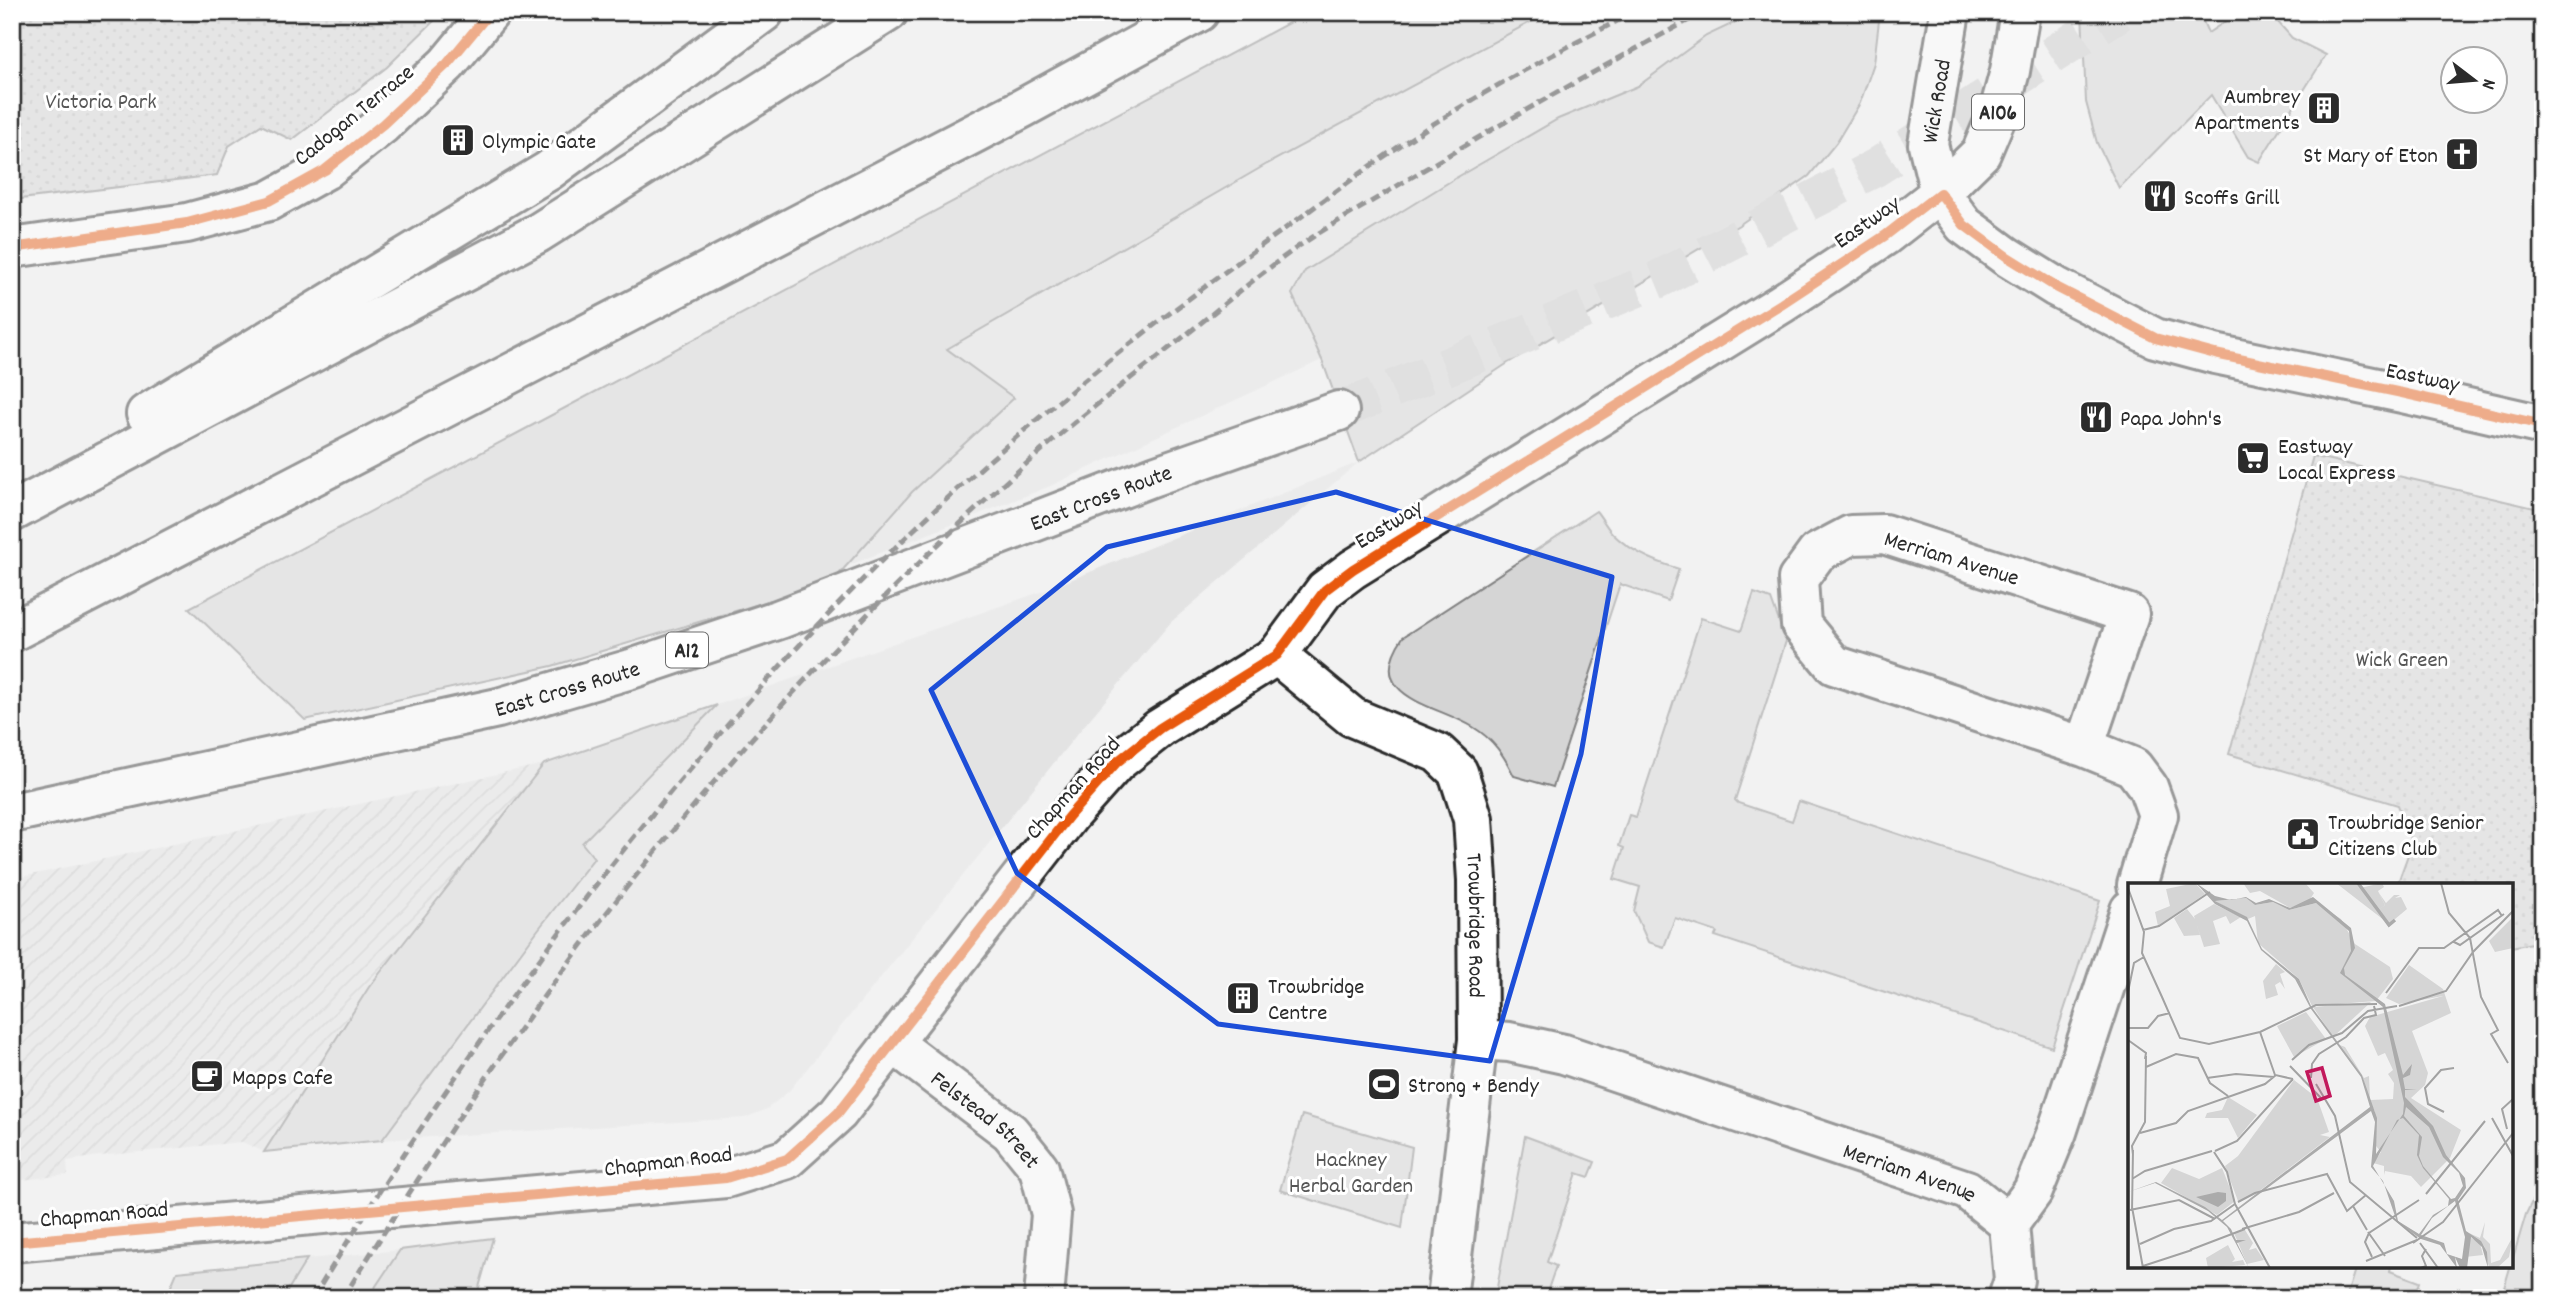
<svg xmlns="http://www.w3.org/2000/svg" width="2555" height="1310" viewBox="0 0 2555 1310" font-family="Dekko,sans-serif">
  <defs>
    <pattern id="industrial-furrows" width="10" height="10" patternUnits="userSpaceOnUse" patternTransform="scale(1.75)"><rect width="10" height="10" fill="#e3e3e3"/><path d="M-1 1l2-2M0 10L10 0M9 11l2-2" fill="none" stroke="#c3c3c3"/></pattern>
    <pattern id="park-dots" width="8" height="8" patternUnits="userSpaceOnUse" patternTransform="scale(1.75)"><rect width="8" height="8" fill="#d5d5d5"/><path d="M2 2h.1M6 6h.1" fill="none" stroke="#b7b7b7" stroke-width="1.8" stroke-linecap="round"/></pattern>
  </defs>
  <rect width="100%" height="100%" fill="#f2f2f2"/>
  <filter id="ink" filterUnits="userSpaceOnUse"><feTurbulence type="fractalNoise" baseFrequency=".0143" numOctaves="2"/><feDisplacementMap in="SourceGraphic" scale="14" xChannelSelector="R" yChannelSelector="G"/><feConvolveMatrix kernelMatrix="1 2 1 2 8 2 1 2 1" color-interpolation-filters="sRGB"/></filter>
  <g filter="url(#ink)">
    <g fill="#e3e3e3">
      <polygon points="1549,12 1757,12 1706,36 1638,86 1558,119 1454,179 1305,271 1292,294 1322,360 1048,487 847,566 912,492 1014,399 946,349 1267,164"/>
      <polygon points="1359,462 1171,622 1078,733 789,1091 767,1109 745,1118 382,1140 537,931 594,858 582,843 717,705 1046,590"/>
      <polygon points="400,1250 368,1298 283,1298 307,1259"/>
    </g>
    <polygon fill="url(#industrial-furrows)" points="544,764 369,987 264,1152 242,1142 99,1156 67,1161 68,1175 12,1181 12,879"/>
    <g fill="#d5d5d5" stroke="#808080" stroke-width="2">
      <polygon points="1309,12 1549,12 1267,164 947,349 1014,398 912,492 832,582 552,666 305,720 189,608"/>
      <polygon points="1757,12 1880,12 1874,63 1860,103 1836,143 1809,176 1739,225 1508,363 1359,462 1322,360 1292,294 1305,271 1454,179 1558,119 1638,86 1706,36"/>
      <polygon points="2082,12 2199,12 2208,33 2239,12 2269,12 2292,38 2326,55 2259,162 2248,157 2211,95 2119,188 2097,143 2086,102"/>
      <path d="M 1596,511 C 1602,518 1607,528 1613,534 C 1630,551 1656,562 1679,569 L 1668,601 L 1620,584 L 1553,787 L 1514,776 C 1504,755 1493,739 1473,727 C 1436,704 1361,698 1403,637 Z"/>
      <polygon points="1754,593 1771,599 1786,641 1735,800 1738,803 1792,821 1799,801 2100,901 2052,1047 1715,936 1717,932 1675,918 1664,947 1648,942 1634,911 1640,887 1614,879 1624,848 1619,846 1629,815 1636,817 1701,618 1741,631"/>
      <polygon points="717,705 582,843 594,858 537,931 382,1140 264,1152 369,987 544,764"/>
      <polygon points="1302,1115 1412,1147 1402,1228 1280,1190"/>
      <polygon points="1525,1136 1595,1162 1589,1177 1577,1173 1547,1262 1556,1266 1545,1298 1495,1298"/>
      <polygon points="2535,1195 2543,1196 2543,1298 2501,1298 2526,1214"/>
      <polygon points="493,1238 476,1298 368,1298 400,1250"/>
      <polygon points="307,1259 283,1298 166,1298 177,1272"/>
      <polygon points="2356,1266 2391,1266 2390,1271 2420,1282 2414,1298 2346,1298"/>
    </g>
    <g fill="url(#park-dots)" stroke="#808080" stroke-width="2">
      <polygon points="12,12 443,12 387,67 292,140 261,125 229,146 217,175 12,200"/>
      <polygon points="2313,456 2543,510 2543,941 2511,947 2511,885 2397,885 2412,844 2398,805 2229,754"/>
    </g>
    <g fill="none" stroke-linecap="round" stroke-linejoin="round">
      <polyline stroke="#cacaca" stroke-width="38" stroke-dasharray="38 19" stroke-linecap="butt" points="1339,411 1657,280 1875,168 2120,12"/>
      <g stroke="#2b2b2b" stroke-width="44">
        <g id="minor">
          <path id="s1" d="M 1277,655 L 1352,717 L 1438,753 L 1458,772 L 1473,819 L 1477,880 L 1478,1040 L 1447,1298"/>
          <polyline points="2084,747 2129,614 1884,534 1851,535 1817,553 1798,579 1801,625 1834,665 2084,747 2133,767 2148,787 2158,815 2137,885"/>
          <path id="s2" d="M 1478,1040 L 1509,1042 L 1564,1054 L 1967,1190 L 2009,1224"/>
          <polyline points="2009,1224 2033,1191 2057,1132 2130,910"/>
          <polyline points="2008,1298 2014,1280 2009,1224"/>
        </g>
      </g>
      <g stroke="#2b2b2b" stroke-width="44">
        <g id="tertiary">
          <polyline points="12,248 187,223 269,201 325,170 383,124 447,64 490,12"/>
          <path id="s3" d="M 894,1044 L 1010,1132 L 1039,1168 L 1051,1214 L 1044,1298"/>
          <polyline points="12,1242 726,1178 787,1159 838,1113 1069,816 1117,762 1160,728 1277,655 1325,590 1353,569 1781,304 1886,235 1940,193"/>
        </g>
      </g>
      <g stroke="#2b2b2b" stroke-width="44">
        <polyline id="primary" points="1940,193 1964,225 2006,256 2056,287 2155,338 2215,354 2402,393 2543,425"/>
      </g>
      <g stroke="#2b2b2b" stroke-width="44">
        <g id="trunk">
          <polyline points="1940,193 1981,153 2000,108 2010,71 2020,12"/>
          <path id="s4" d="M 1940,193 L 1928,144 L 1950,12"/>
          <polyline points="146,414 548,171 764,12"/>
          <polyline points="12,512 538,233 888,12"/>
          <polyline points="12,632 1023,108 1199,12"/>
          <path id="s5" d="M 12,813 L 498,708 L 631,669 L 780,619 L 1154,476 L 1339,411"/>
        </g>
      </g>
      <use href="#minor" stroke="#fff" stroke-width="38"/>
      <use href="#tertiary" stroke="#fff" stroke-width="38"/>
      <use href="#primary" stroke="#fff" stroke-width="38"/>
      <use href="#trunk" stroke="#fff" stroke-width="38"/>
      <g stroke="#2b2b2b" stroke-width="5" stroke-dasharray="10 5" stroke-linecap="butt">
        <path d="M 313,1298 C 461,1054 630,823 826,617 C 961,476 1111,353 1269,240 C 1324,201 1381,156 1438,121 C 1502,81 1568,46 1635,12"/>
        <path d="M 343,1298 C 435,1149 533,1003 643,867 C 772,708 917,554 1074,423 C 1106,397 1139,372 1172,346 C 1214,313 1255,277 1299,246 C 1330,225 1365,206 1397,186 C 1497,125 1600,68 1704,12"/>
      </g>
      <g stroke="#fff" stroke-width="15">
        <g id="cycleway">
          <polyline points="12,248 187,223 269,201 325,170 383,124 447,64 490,12"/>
          <polyline points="12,1242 726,1178 787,1159 838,1113 1069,816 1117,762 1160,728 1277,655 1325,590 1353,569 1781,304 1886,235 1940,193 1964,225 2006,256 2056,287 2155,338 2215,354 2402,393 2543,425"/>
        </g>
      </g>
      <use href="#cycleway" stroke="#e8590c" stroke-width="10"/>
    </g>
  </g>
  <path d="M0 0H2555V1310H0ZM 1336,492 L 1612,577 L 1581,754 L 1490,1061 L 1218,1024 L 1017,873 L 931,690 L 1107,547 Z" fill="#f2f2f2" fill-opacity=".55" fill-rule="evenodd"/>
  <path fill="none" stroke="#1d4ed8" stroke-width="5" stroke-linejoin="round" d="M 1336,492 L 1612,577 L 1581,754 L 1490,1061 L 1218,1024 L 1017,873 L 931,690 L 1107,547 Z"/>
  <defs>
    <g id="building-square" transform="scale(1.75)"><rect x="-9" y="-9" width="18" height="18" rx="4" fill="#2b2b2b" stroke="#fff"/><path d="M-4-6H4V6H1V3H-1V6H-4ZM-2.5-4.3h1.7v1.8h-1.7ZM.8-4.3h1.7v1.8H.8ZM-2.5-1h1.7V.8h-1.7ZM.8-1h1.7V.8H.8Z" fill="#fff"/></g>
    <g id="church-square" transform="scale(1.75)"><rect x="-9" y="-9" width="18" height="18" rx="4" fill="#2b2b2b" stroke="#fff"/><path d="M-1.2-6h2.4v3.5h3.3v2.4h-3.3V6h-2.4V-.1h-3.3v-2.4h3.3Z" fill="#fff"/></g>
    <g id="restaurant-square" transform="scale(1.75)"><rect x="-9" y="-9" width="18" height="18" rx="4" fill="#2b2b2b" stroke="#fff"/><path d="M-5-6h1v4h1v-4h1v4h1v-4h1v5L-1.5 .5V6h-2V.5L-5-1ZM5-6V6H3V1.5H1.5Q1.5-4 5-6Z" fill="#fff"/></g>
    <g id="supermarket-square" transform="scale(1.75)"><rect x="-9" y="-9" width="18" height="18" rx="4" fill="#2b2b2b" stroke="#fff"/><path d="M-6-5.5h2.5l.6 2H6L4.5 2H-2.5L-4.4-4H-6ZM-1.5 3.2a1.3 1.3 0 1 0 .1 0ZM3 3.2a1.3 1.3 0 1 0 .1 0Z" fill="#fff"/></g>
    <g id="civic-square" transform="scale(1.75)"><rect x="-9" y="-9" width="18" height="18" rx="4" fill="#2b2b2b" stroke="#fff"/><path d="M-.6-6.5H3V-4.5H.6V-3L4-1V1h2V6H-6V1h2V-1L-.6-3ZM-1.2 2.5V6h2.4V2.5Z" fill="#fff"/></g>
    <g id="cafe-square" transform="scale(1.75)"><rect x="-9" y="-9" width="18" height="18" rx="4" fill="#2b2b2b" stroke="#fff"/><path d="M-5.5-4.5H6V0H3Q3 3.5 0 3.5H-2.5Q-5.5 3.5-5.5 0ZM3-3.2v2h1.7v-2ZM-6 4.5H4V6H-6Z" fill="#fff"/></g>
    <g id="stadium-square" transform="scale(1.75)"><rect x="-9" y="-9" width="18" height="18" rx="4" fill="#2b2b2b" stroke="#fff"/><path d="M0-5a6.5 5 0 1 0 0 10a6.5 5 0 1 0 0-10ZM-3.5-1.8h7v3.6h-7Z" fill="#fff"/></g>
  </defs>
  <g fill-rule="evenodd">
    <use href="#building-square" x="2324" y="108"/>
    <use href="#building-square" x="458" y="140"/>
    <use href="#church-square" x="2462" y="154"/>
    <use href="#restaurant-square" x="2160" y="196"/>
    <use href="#restaurant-square" x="2096" y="417"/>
    <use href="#supermarket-square" x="2253" y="458"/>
    <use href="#civic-square" x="2303" y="834"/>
    <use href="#building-square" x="1243" y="998"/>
    <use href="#cafe-square" x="207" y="1076"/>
    <use href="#stadium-square" x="1384" y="1084"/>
  </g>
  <g text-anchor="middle" stroke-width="6" stroke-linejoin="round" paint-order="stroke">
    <g fill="#fff" stroke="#6b6b6b" stroke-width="2">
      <rect x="1972" y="94.5" width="52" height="35" rx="5"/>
      <rect x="666" y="632.5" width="42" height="35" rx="5"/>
    </g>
    <g font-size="21" font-weight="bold" fill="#2b2b2b">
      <text x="1998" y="119">A106</text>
      <text x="687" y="657">A12</text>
    </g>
    <g font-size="23" fill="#2b2b2b" stroke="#fff" text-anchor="start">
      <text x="2300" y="103" text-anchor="end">Aumbrey<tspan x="2300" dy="26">Apartments</tspan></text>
      <text x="482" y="148">Olympic Gate</text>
      <text x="2438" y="162" text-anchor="end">St Mary of Eton</text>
      <text x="2184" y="204">Scoffs Grill</text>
      <text x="2120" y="425">Papa John's</text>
      <text x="2278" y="453">Eastway<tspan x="2278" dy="26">Local Express</tspan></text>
      <text x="2328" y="829">Trowbridge Senior<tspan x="2328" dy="26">Citizens Club</tspan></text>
      <text x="1268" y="993">Trowbridge<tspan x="1268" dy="26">Centre</tspan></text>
      <text x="232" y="1084">Mapps Cafe</text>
      <text x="1408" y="1092">Strong + Bendy</text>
    </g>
    <g font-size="23" fill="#565656" stroke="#fff">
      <text x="101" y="108">Victoria Park</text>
      <text x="2402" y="666">Wick Green</text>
      <text x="1351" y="1166">Hackney<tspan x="1351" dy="26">Herbal Garden</tspan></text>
    </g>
    <g font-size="23" fill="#2b2b2b" stroke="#fff">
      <text dy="8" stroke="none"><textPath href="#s4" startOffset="94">Wick Road</textPath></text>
      <text transform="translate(353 114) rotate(-39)" y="8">Cadogan Terrace</text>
      <text transform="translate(1866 221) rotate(-35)" y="8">Eastway</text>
      <text transform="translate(2423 376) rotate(12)" y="8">Eastway</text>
      <text dy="8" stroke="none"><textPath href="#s5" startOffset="1136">East Cross Route</textPath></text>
      <text transform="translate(1388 523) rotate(-31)" y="8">Eastway</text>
      <text transform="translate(1952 557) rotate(17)" y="8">Merriam Avenue</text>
      <text dy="8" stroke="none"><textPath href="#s5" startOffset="569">East Cross Route</textPath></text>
      <text transform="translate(1072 787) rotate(-48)" y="8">Chapman Road</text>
      <text dy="8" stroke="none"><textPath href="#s1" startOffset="374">Trowbridge Road</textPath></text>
      <text dy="8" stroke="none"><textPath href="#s3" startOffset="119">Felstead Street</textPath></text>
      <text transform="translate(668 1160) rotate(-7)" y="8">Chapman Road</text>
      <text dy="8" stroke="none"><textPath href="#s2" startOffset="453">Merriam Avenue</textPath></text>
      <text transform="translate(104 1213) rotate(-5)" y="8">Chapman Road</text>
    </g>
  </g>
  <g transform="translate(2128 883)">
    <rect width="385" height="385" fill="#f2f2f2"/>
    <path d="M 251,10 L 258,20 L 266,12 L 272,12 L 267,15 L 273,14 L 279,26 L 261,41 L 250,27 L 257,22 ZM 357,339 L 355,354 L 362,361 L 363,380 L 372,377 L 385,353 L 381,374 L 369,385 L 361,385 L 356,363 L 341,350 L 352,355 Z" fill="#d5d5d5"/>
    <path d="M 243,119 L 205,154 L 185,124 Z" fill="#d5d5d5"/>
    <path d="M 385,34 L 385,65 L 367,69 L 361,58 Z" fill="#d5d5d5"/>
    <path d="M 67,0 L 77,11 L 30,43 L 27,29 L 42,23 L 38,6 ZM 115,0 L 177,0 L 186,10 L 181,18 L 162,25 L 132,8 L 122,10 ZM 208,0 L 229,0 L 232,5 L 254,0 L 256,4 L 250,8 L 257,22 L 251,27 L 261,41 ZM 118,15 L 127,22 L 145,19 L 161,27 L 188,20 L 213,36 L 227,61 L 262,84 L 265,96 L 248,118 L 184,123 L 171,96 L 130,60 L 127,33 L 120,36 L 87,18 ZM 86,21 L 113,34 L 102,41 L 98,33 L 85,38 L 92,61 L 76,64 L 66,33 ZM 59,26 L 67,36 L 72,52 L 56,53 L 46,35 ZM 148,81 L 157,89 L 152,91 L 157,106 L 152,99 L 147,102 L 150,112 L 138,116 L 135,98 ZM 281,82 L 315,106 L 323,130 L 284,148 L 300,190 L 297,202 L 283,215 L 333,247 L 322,275 L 293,304 L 283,293 L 257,288 L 256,292 L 256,283 L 245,280 L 253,269 L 248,263 L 247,229 L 241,216 L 234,192 L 209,161 L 217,164 L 236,195 L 241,193 L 242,217 L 265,216 L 266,200 L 260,191 L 265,187 L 257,170 L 250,173 L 237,143 L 242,134 L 315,113 L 271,121 L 258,115 ZM 178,129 L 198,156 L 166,174 L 149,143 ZM 166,197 L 189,215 L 201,249 L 192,252 L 202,254 L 130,309 L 110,318 L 97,283 L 110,273 ZM 100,214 L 129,232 L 110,255 L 100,235 L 77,235 L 79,230 L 94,227 ZM 44,285 L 71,296 L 94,285 L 107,318 L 89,332 L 33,300 ZM 117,347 L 125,360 L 121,367 L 128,365 L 136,377 L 119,381 L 106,350 ZM 340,353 L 352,360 L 355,372 L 337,374 ZM 100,362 L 107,376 L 104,379 L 115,377 L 117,382 L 80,385 L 78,375 Z" fill="#d5d5d5"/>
    <path d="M 68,0 L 87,13 L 103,17 L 118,14 L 128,20 L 141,16 L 162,25 L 185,14 L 223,45 L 227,65 L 216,85 L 217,92 L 257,121 L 275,192 L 284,181 L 282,192 L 275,195 L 277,206 L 289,206 L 277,207 L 277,214 L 305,243 L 318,272 L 337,295 L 338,305 L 330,317 L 338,348 L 353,358 L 359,369 L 360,385 L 354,364 L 343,354 L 339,385 L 332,385 L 327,374 L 329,385 L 312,362 L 293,356 L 269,339 L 255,298 L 243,284 L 247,239 L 243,228 L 95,338 L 103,346 L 108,357 L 118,357 L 109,360 L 121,385 L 99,344 L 80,328 L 27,300 L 0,309 L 28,299 L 77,324 L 94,337 L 242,224 L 233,194 L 183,126 L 167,96 L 133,67 L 119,38 L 87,21 ZM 118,15 L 127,22 L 145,19 L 161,27 L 188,20 L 221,48 L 223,68 L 212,90 L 255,124 L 276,220 L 275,231 L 248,271 L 249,235 L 234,192 L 183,123 L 171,96 L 134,66 L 119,34 L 87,18 ZM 278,224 L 301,244 L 315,274 L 331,290 L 335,303 L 327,315 L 323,316 L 295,283 L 291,273 L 294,254 L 276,233 ZM 275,235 L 291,252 L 289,272 L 295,285 L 321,316 L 320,323 L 305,332 L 291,351 L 270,338 L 266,318 L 245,283 L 269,237 ZM 327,318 L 337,354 L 334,376 L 319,371 L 316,360 L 293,352 L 304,335 ZM 90,309 L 98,310 L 98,318 L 90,324 L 68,314 Z" fill="#ababab" fill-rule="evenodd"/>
    <path fill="none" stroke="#ababab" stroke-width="3.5" d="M 230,0 L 261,42 L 267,37"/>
    <path fill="none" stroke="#a2a2a2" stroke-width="2" d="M 313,0 L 321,30 L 342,55 L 353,114 L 370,147 L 363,151 L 380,180M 0,5 L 16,49 L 14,70 L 34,114M 15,47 L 31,43 L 82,9M 326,59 L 332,62 L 376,31M 0,109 L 6,80 L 16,74M 258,110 L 291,65 L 316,65 L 370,27 L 374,33M 34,114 L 52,155 L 81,161 L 132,149 L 147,192 L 165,196M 271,123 L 318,108 L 345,69 L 385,28M 0,145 L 20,145 L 30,133 L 42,130M 132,149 L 188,122 L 249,121M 0,157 L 18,170 L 17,176M 164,177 L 181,162 L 214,150 L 240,128 L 269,123M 162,183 L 193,215M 18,184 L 48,171 L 70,175 L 82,200 L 100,213M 79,195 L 108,191 L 146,194M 183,195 L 184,181 L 191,171 L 218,154 L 236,135 L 248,132 L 246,123M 188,201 L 207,233 L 222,299 L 289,355M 316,229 L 300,221 L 297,205 L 313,187 L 326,185M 364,235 L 385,273M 379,246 L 374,226 L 385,216M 12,250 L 48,240 L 60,228 L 137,201 L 148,192M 87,268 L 109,258 L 165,196M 86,269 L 99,289 L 107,321M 5,272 L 4,263 L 17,239 L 18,173M 4,296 L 17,288 L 84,268M 298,311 L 357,238M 110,319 L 127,310 L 199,291 L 219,328 L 238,312M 107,321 L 142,385M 225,323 L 239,347M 4,324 L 15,385M 2,327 L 51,317 L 87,336M 4,328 L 5,267M 114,346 L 171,329 L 206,310M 240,349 L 257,373M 285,360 L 315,339 L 385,250M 292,360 L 310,385M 12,361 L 46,346 L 83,338 L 107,321M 62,367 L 117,346M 244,374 L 237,359 L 241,350 L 291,317M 238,378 L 289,357M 15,383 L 64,367M 293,385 L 298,383 L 294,373 L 298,366"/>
    <path fill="#c2185b" fill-opacity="0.15" stroke="#c2185b" stroke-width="3.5" d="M 194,185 L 202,213 L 188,218 L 179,189 Z"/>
    <rect width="385" height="385" fill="none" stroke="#2b2b2b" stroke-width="3.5"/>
  </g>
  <rect width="2555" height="1310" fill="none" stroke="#fff" stroke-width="42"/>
  <rect x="21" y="21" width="2513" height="1268" fill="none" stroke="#2b2b2b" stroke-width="2.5" filter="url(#ink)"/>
  <g transform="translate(2474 80) rotate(106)"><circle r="33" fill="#ffffff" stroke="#aaaaaa" stroke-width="2"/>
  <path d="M0-5L12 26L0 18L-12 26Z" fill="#2b2b2b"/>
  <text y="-10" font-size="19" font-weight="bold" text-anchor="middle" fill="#2b2b2b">N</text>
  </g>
</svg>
